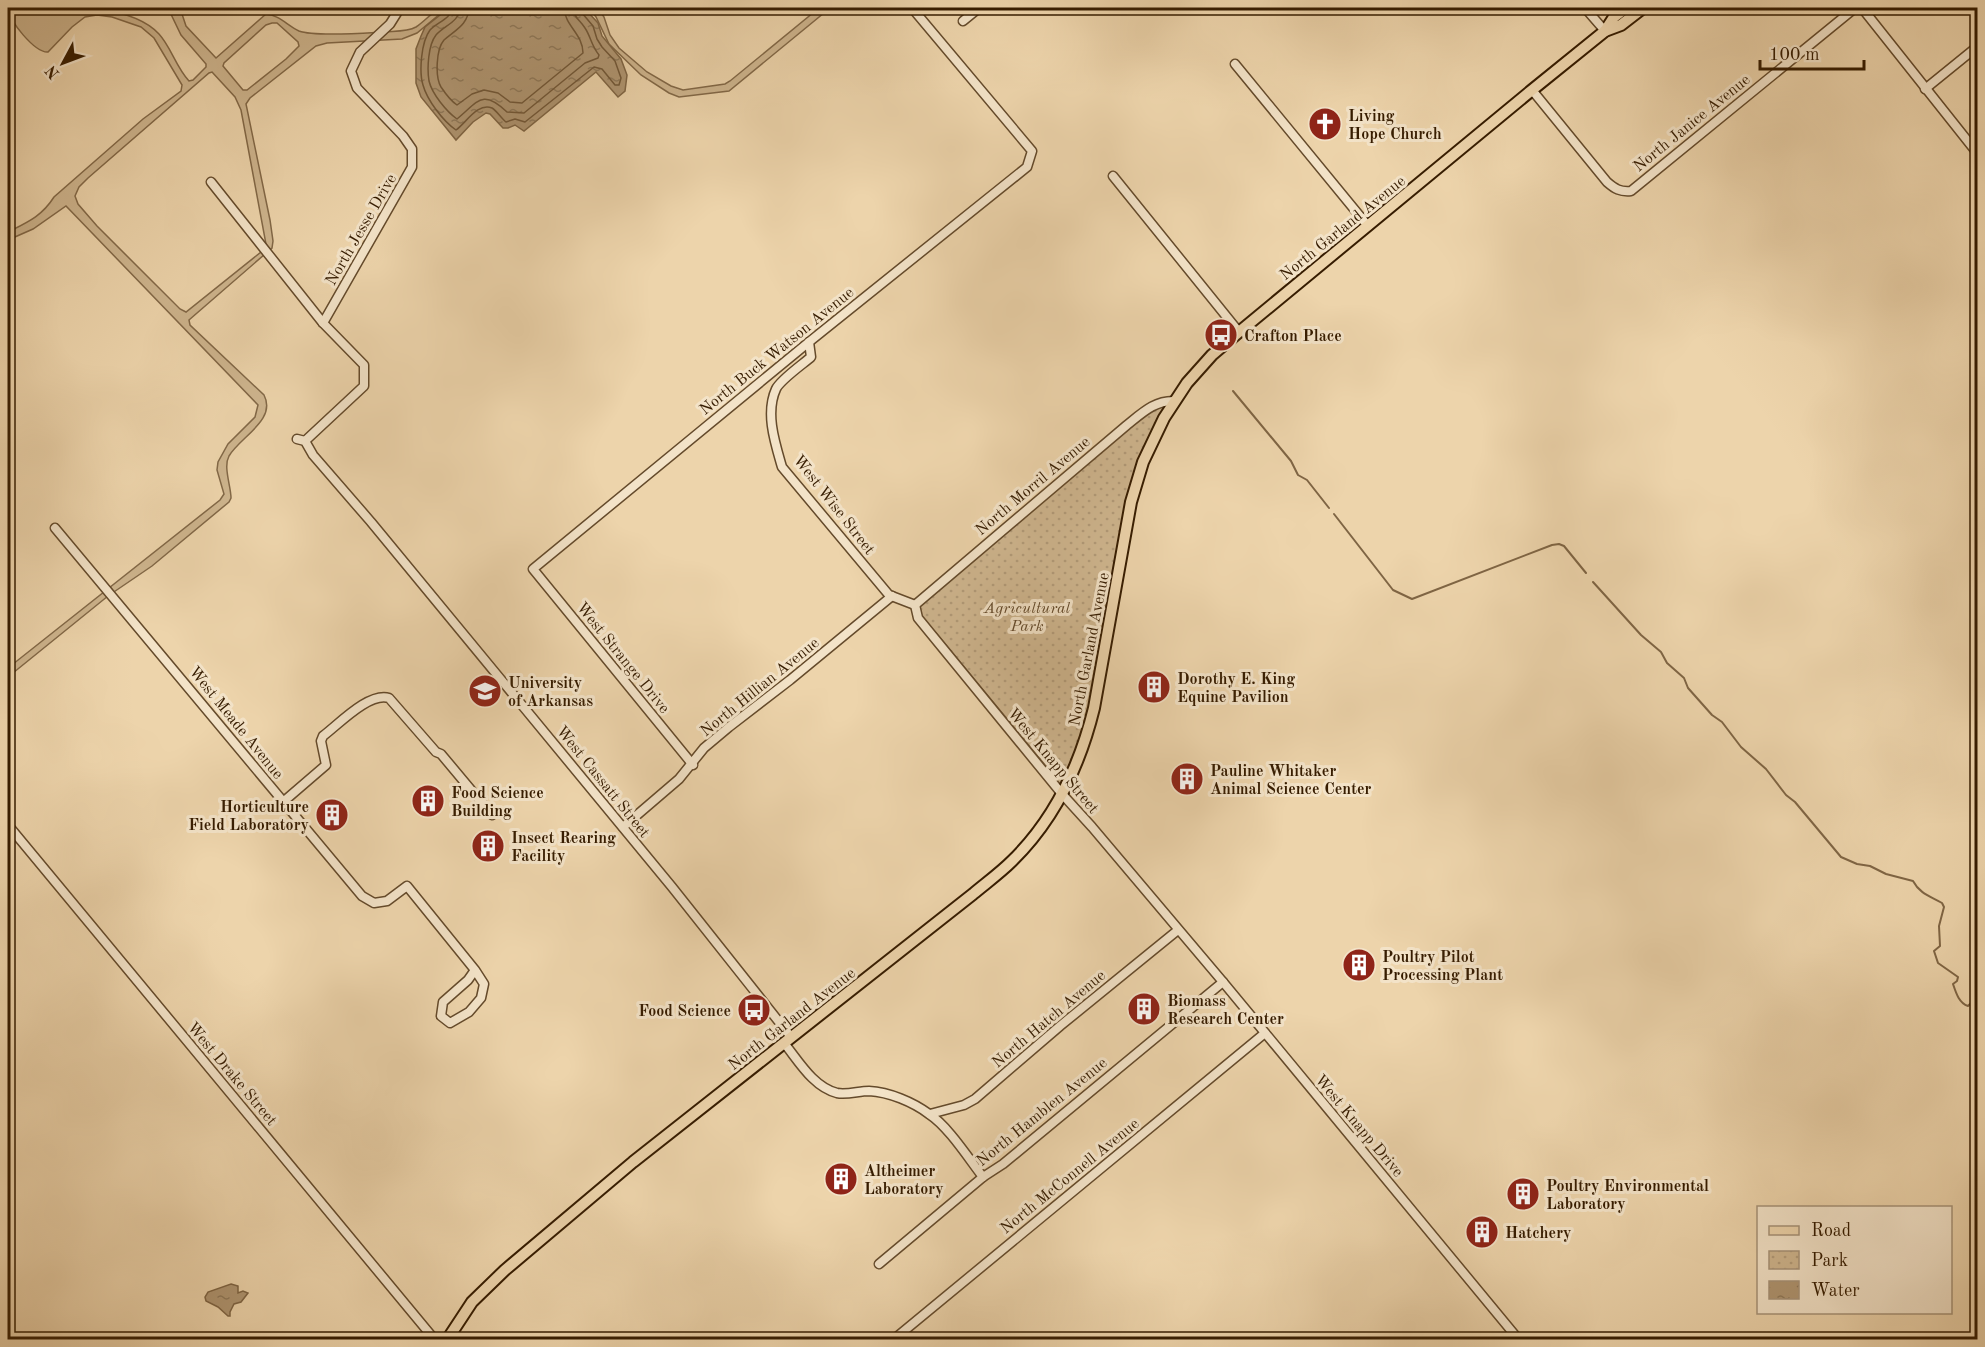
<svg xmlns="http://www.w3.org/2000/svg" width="1985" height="1347" viewBox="0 0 1985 1347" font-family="'Old Standard TT',serif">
  <defs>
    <pattern id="park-dots" width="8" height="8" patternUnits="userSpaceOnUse" patternTransform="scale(1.5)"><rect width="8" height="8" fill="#ceb58e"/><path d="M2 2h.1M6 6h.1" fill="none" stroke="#b29b79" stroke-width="1.8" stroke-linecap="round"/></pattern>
    <pattern id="water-ripples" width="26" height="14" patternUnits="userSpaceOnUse" patternTransform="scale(1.5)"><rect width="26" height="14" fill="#af9571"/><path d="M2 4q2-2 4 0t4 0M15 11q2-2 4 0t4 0" fill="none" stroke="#8f795a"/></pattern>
  </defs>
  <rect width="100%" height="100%" fill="#edd4ab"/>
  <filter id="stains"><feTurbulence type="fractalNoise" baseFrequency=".00333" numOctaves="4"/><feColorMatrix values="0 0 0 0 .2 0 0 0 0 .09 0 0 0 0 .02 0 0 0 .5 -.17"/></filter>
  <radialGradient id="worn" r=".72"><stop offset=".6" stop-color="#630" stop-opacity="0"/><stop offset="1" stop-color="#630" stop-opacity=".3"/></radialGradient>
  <polygon fill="url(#park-dots)" stroke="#826847" stroke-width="1.5" points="1163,404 1164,409 1144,450 1091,704 1081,740 1061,786 1057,786 1047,773 1050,771 936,633 934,634 923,620 919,607 922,600 1134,424 1158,405"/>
  <g fill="#ceb58e" stroke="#826847" stroke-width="1.5" fill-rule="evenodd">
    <path d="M 8,8 C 51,8 127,0 159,34 C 171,47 176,67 189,81 L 193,80 L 206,67 L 206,64 L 181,35 L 168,8 L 180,8 L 186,26 L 216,58 L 266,14 C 279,15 288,26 299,31 C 315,37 365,33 384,32 C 394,31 407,32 416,27 C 427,20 434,8 447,8 L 417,33 L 402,39 L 327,43 L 316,46 L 250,98 L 246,104 L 270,220 L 273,241 L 272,248 L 189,320 L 190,325 L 264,395 C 277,420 240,437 229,456 C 223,467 231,486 231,498 L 229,502 L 152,566 L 108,596 L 8,677 L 8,668 L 220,500 L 224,494 L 217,470 L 218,462 L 228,444 L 255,417 L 258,405 L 66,206 L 33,229 L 8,240 L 8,232 C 28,222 42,216 54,197 L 143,119 L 181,91 L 182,85 L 154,38 L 141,27 L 112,17 L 97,15 L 85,17 L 72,27 L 48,52 C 35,53 8,20 8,8 ZM 272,23 L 277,23 L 298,42 L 299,46 L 286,59 L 247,90 L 243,90 L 223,66 L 224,63 L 266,25 ZM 212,72 L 235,97 L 241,110 L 266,244 L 261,252 L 186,312 L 180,309 L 97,226 L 78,204 L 75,196 L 79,187 L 88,178 L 209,73 Z"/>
    <polygon points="589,8 598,8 604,17 610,35 619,48 647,72 671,86 683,90 725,84 730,81 819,8 830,8 729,91 679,97 669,93 641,75 609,44 596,17"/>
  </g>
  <g fill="url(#water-ripples)" stroke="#7f6544" stroke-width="1.5">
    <polygon points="449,8 585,9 598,23 602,36 621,59 627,75 625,91 618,97 596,72 524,131 515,125 508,128 503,128 490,114 486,113 473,122 456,140 421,97 416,83 416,49 421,36 425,27"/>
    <polygon points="231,1284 238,1286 238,1293 243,1291 248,1293 241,1302 234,1304 230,1312 230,1316 228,1316 218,1307 206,1301 205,1297 208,1292"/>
  </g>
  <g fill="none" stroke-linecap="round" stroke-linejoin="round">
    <g stroke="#725838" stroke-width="1.5">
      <path d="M 452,8 C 451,19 437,22 430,30 C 421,42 419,72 423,85 C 427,100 443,121 456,130 C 466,123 478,102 492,108 C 497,111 501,118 506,122 L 515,119 L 525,122 L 594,67 L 602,69 L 615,85 L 619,85 L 621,78 L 615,61 L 602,47 L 597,39 L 593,26 L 582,13 L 581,8"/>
      <path d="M 460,8 C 459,22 445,25 436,35 C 428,45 427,69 429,81 C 432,94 447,112 457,119 C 478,102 482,88 507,112 L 524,113 L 585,63 L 598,58 L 599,55 C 591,45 591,37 585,28 C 580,20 574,18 573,8"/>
      <path d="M 469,8 C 468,25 455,30 444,40 C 436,49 435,77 441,87 C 445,93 451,101 457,105 L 472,94 L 484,90 L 498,93 L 510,102 L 522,103 L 583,53 C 583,34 565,26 564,8"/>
    </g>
    <g stroke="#7f6544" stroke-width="2">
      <polyline points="1233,391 1291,461 1298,475 1307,480 1329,508"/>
      <polyline points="1334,514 1393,590 1412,599 1552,545 1559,544 1564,546 1586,573"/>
      <path d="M 1593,582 L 1641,635 L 1661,652 L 1667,663 L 1684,678 L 1688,688 L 1712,715 L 1722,722 L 1741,747 L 1766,769 L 1786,795 L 1795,802 L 1841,857 L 1857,864 L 1870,866 L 1886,874 L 1913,881 C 1920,894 1930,896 1942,903 L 1944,907 L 1939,926 L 1940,946 L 1934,951 L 1938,963 L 1958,977 L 1957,981 L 1953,984 C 1956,993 1959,1003 1968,1006 L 1973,1001 L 1978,1000"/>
    </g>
    <g stroke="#644a2b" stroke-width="11">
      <g id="minor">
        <polyline points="1585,8 1605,31"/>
        <polyline points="1862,8 1978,154"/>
        <polyline points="963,21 979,8"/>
        <polyline points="1235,64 1368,226"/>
        <polyline points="1925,89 1978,46"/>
        <path d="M 1532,90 L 1607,182 C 1615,189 1620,192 1631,191 L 1855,8"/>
        <polyline points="1113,176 1239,332"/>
        <polyline points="211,182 323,323 364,365 364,386 305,441"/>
        <polyline points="323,323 412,167 412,149 403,136 357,88 351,71 360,52 390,24 400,8"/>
        <path d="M 809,342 L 811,357 C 803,364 780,380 776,389 C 765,413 775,443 782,467 L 889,595 L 915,605"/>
        <polyline points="297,439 305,441 313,455 371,522 672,887 791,1037"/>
        <polyline points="55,528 362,896 374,903 387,901 407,886 475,970 484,984 481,998 469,1012 450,1023 441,1016 443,1002 468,980 475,970"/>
        <polyline points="915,605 918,618 1062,794 1092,827 1223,982 1519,1340"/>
        <path d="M 915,605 L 1127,425 C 1142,413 1155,400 1175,401"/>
        <polyline points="693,765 533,569 809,342 1027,167 1032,151 912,8"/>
        <path d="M 283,802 L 326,765 L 321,741 L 323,736 C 339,724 369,692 389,698 L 436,752 L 441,754 L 492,815"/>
        <polyline points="8,825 435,1340"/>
        <polyline points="623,827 679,779 704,748 729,727 790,680 892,596"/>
        <path d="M 784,1043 C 798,1060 813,1087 837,1093 C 847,1095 859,1091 869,1091 C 889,1092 913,1102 929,1114 C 948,1126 969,1159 983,1177"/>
        <polyline points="930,1114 964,1105 975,1099 1060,1026 1178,930"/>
        <polyline points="879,1264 983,1177 1003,1164 1223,982"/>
        <polyline points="893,1340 1265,1033"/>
      </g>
    </g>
    <g stroke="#361c00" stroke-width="14">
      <g id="major">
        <polyline points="1605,31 1614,17 1626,8"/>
        <path d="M 447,1340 L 472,1302 L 505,1270 L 633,1162 L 973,894 C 986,883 1000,873 1012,861 C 1055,819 1080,765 1094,708 L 1131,502 L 1143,462 L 1164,418 L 1187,383 L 1212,355 L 1239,332 L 1532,90 L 1605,31 L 1621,25 L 1643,8"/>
      </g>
    </g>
    <use href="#minor" stroke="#f3e3c8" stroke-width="8"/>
    <use href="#major" stroke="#edd4ab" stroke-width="10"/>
  </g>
  <defs>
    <g id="church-disc" transform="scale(1.725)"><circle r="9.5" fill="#8f2418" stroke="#f3e3c8"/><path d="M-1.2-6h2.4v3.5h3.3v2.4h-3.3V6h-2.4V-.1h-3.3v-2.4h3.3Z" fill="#fff"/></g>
    <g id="bus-disc" transform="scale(1.725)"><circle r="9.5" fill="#8f2418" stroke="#f3e3c8"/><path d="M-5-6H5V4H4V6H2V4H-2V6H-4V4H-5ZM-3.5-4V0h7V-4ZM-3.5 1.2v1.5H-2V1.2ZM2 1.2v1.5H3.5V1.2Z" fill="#fff"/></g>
    <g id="building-disc" transform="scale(1.725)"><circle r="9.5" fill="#8f2418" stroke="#f3e3c8"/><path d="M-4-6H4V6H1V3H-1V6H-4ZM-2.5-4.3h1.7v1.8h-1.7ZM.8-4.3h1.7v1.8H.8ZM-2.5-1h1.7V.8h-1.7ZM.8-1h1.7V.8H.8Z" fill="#fff"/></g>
    <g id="university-disc" transform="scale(1.725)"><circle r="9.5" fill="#8f2418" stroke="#f3e3c8"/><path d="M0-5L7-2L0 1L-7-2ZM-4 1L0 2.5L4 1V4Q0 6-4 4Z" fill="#fff"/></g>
  </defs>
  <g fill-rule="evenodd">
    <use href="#church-disc" x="1325" y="124"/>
    <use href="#bus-disc" x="1221" y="335"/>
    <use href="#building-disc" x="1154" y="687"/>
    <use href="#university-disc" x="485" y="691"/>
    <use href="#building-disc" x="1187" y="779"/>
    <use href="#building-disc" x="428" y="801"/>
    <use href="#building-disc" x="332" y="815"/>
    <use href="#building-disc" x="488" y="846"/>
    <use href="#building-disc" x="1359" y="965"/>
    <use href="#building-disc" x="1144" y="1009"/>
    <use href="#bus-disc" x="754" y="1010"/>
    <use href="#building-disc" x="841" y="1179"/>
    <use href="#building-disc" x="1523" y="1194"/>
    <use href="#building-disc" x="1482" y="1232"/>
  </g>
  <g text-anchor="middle" stroke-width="6" stroke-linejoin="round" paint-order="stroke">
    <g font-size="16" font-weight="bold" fill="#361c00" stroke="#f3e3c8" text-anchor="start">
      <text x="1348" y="121">Living<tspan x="1348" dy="18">Hope Church</tspan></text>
      <text x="1244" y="341">Crafton Place</text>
      <text x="1177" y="684">Dorothy E. King<tspan x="1177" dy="18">Equine Pavilion</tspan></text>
      <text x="508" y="688">University<tspan x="508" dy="18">of Arkansas</tspan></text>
      <text x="1210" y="776">Pauline Whitaker<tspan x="1210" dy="18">Animal Science Center</tspan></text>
      <text x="451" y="798">Food Science<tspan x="451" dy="18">Building</tspan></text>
      <text x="309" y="812" text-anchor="end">Horticulture<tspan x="309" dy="18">Field Laboratory</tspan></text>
      <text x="511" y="843">Insect Rearing<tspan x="511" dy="18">Facility</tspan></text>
      <text x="1382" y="962">Poultry Pilot<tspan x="1382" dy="18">Processing Plant</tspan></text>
      <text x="1167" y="1006">Biomass<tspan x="1167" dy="18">Research Center</tspan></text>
      <text x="731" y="1016" text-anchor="end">Food Science</text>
      <text x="864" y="1176">Altheimer<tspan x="864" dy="18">Laboratory</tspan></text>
      <text x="1546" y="1191">Poultry Environmental<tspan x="1546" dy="18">Laboratory</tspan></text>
      <text x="1505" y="1238">Hatchery</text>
    </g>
    <g font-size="16" fill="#361c00" stroke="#f3e3c8">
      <text transform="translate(1691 122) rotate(-39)" y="6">North Janice Avenue</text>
      <text transform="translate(1342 227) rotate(-39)" y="6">North Garland Avenue</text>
      <text transform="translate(360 229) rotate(-60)" y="6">North Jesse Drive</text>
      <text transform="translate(776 350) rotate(-39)" y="6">North Buck Watson Avenue</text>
      <text transform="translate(1032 485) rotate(-40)" y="6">North Morril Avenue</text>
      <text transform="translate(835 504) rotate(52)" y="6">West Wise Street</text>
      <text transform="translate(1088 649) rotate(-79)" y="6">North Garland Avenue</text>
      <text transform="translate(624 657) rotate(51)" y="6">West Strange Drive</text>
      <text transform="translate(759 686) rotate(-39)" y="6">North Hillian Avenue</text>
      <text transform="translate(237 722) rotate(51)" y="6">West Meade Avenue</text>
      <text transform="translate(1054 760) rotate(50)" y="6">West Knapp Street</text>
      <text transform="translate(604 781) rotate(51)" y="6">West Cassatt Street</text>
      <text transform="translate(791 1018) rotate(-38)" y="6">North Garland Avenue</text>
      <text transform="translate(1048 1018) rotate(-40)" y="6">North Hatch Avenue</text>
      <text transform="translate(233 1073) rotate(50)" y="6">West Drake Street</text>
      <text transform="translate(1041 1111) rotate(-39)" y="6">North Hamblen Avenue</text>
      <text transform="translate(1360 1125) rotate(50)" y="6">West Knapp Drive</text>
      <text transform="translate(1069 1175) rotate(-39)" y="6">North McConnell Avenue</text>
    </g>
    <g font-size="16" font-style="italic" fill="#644a2b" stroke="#f3e3c8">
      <text x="1027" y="613">Agricultural<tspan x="1027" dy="18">Park</tspan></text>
    </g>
  </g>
  <rect width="1985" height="1347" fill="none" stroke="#edd4ab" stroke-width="30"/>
  <rect x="9" y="9" width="1967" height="1329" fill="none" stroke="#361c00" stroke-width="3"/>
  <rect x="15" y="15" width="1955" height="1317" fill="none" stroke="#361c00" stroke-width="1.5"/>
  <rect x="1757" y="1206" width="195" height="108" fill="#f3e3c8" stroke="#a79378" stroke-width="1.5"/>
  <rect x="1769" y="1226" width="30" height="9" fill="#edd4ab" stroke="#a79378" stroke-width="1.5"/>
  <text x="1811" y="1236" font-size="18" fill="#361c00">Road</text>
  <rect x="1769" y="1251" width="30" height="18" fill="url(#park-dots)" stroke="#a79378" stroke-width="1.5"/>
  <text x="1811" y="1266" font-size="18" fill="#361c00">Park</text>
  <rect x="1769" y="1281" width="30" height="18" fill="url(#water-ripples)" stroke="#a79378" stroke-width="1.5"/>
  <text x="1811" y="1296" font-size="18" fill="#361c00">Water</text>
  <g transform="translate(63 63) rotate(229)" stroke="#f3e3c8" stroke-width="4.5" paint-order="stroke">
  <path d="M0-4.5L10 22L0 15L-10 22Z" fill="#361c00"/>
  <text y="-9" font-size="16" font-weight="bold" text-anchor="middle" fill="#361c00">N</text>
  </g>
  <path d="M1760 60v9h104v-9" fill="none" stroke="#361c00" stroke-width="3"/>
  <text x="1769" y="60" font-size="18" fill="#361c00" stroke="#f3e3c8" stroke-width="4.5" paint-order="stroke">100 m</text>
  <rect width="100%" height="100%" filter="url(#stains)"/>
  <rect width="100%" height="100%" fill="url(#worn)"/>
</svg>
